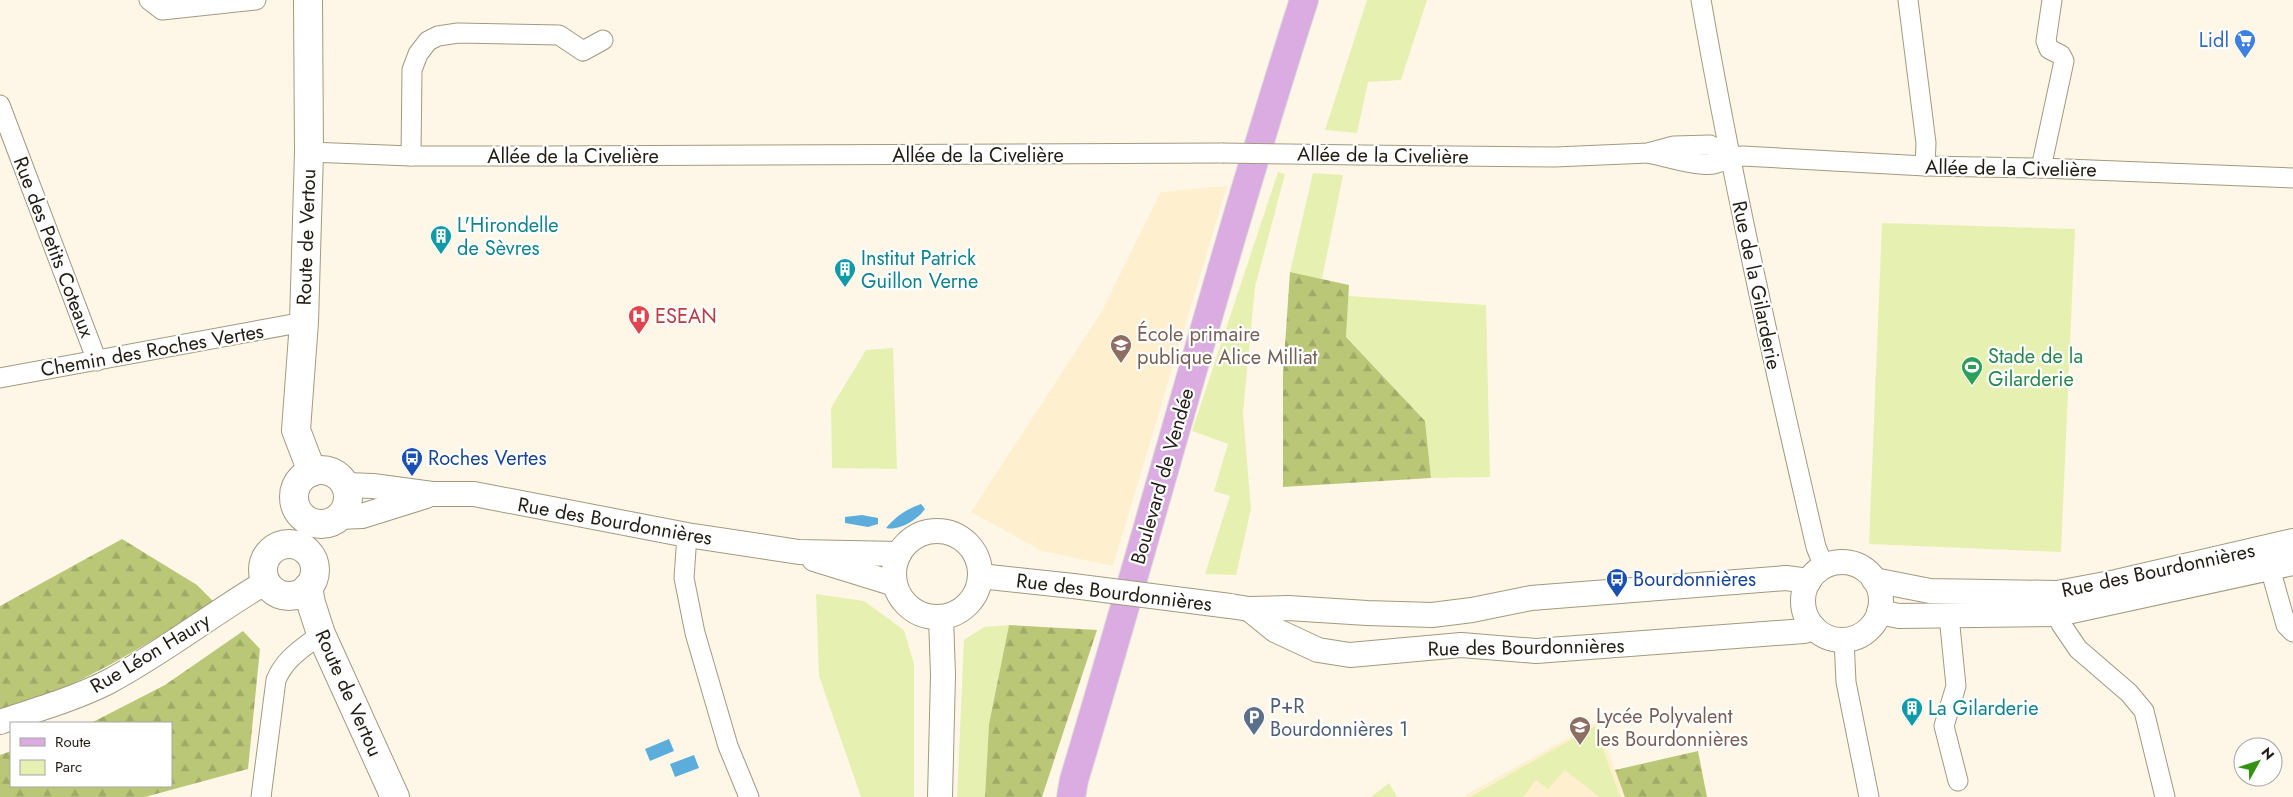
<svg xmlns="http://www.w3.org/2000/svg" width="2293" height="797" viewBox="0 0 2293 797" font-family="Jost,sans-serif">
  <defs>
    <pattern id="forest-firs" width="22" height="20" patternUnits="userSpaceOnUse" patternTransform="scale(1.25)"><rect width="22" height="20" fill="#bac777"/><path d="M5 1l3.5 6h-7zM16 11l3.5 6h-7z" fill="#a0aa66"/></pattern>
  </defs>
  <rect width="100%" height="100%" fill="#fef7e8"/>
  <g fill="#feefce">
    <polygon points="1227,186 1113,566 1042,551 971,512 1102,311 1161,192"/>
    <polygon points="1597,722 1625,797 1462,797"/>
  </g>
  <g fill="#e6f1b1">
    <polygon points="1367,0 1427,0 1401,80 1368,82 1357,133 1325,130"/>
    <polygon points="1278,172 1285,174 1255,287 1243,412 1251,509 1236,575 1205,574 1230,496 1214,491 1228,444 1192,431"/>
    <polygon points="1313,173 1343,175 1322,279 1290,272"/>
    <polygon points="1882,223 2075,229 2061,552 1869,544"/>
    <polygon points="1348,296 1486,305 1490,477 1431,478 1425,421 1346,337"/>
    <polygon points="893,348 897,469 832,468 831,408 866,350"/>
    <polygon points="816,594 864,601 904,630 914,664 914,797 861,797 819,676"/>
    <polygon points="1009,625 989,724 985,797 957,797 964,640 984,627"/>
    <polygon points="1595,726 1620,797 1599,797 1565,770 1548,789 1536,780 1523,797 1470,797"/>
    <polygon points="1389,783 1397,797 1371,797"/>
  </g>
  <g fill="url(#forest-firs)">
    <polygon points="1290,272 1349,285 1346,337 1425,421 1431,478 1283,487 1283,374"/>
    <path d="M 122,539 L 197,585 L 215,603 C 147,643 77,690 0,711 L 0,606 Z"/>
    <polygon points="1009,625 1097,630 1042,797 985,797 989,724"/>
    <polygon points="243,631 260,649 248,769 145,797 0,797 0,755 11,751 11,786 171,786 171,723 91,723 165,685"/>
    <polygon points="1698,751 1707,797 1625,797 1615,770"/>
  </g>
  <g fill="#5caddb">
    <path d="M 921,504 L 925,509 C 917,520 899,531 886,528 C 896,516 907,509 921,504 Z"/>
    <polygon points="862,515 878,518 878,524 868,527 845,523 845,517"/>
    <polygon points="669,739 674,751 650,761 645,749"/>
    <polygon points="694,755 699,768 675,777 670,764"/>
  </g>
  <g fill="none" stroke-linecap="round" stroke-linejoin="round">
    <g stroke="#a39981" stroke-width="21">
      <g id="minor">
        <polyline points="149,0 162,10 256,0"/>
        <path d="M 1701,0 C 1733,184 1774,366 1816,547 L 1824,567"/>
        <polyline points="1908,0 1926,143 1925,166"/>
        <polyline points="0,105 97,361"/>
        <polyline points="309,152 411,156 544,156 1222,153"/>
        <path d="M 1648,153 C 1663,156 1700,167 1714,164 C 1727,161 1725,156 1743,156 L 1925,166 L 2041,168 L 2293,178"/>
        <polyline points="1360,155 1555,157 1648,153 1674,146 1710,145 1729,156"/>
        <polyline points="411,156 412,70 418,54 428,41 438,36 458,33 559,35 583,51 603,40"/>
        <polyline points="2041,168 2064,61 2061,55 2049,49 2046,41 2052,0"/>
        <polyline points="0,378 304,322"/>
        <polyline points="687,535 684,578 695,633 728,746 749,797"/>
        <polyline points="2270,568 2286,625 2293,632"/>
        <polyline points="2058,614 2061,624 2078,649 2129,693 2144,711 2165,797"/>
        <polyline points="1949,616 1956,686 1944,726 1958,781"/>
        <polyline points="1844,640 1846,682 1869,797"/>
        <path d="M 261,797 L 276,680 C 285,658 303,648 321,634"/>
      </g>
    </g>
    <g stroke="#a39981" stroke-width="26">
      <g id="tertiary">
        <polyline points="346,485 373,486 432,494 474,494 687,535 799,552 899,554"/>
        <polyline points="339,517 362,516 426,496"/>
        <circle cx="937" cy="574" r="43"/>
        <polyline points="814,559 895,584"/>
        <circle cx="1842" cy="601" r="39"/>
        <polyline points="980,576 1073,586"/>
        <polyline points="1874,580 1930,591 2057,593 2116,582 2293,541"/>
        <polyline points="1230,606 1249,609 1288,608 1367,613 1432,615 1472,610 1531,598 1786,578 1809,581"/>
        <polyline points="1249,609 1275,630 1318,650 1350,655 1461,645 1536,651 1804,631 1814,628"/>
        <polyline points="1879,612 1899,616 2058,614 2293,563"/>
        <path d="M 0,722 C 36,710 74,699 108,682 C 163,653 213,613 266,582"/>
        <polyline points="940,797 943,675 941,617"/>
      </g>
    </g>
    <g stroke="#a39981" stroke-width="30">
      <g id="secondary">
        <polyline points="308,0 309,152 304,322 296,430 312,472"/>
        <circle cx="321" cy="497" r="27"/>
        <circle cx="289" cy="570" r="26"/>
        <polyline points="308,587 311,603 321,634 395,797"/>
      </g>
    </g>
    <g stroke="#dbdbd9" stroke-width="30">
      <path id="primary" d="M 1071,797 L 1074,780 C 1152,521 1221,258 1304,0"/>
    </g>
    <use href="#minor" stroke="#fff" stroke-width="19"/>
    <use href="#tertiary" stroke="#fff" stroke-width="24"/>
    <use href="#secondary" stroke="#fff" stroke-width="28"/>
    <use href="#primary" stroke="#daace1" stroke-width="28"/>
    <g stroke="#a39981" stroke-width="21" stroke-linecap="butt">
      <polyline id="minor-bridge" points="1222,153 1360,155"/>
    </g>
    <g stroke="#a39981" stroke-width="26" stroke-linecap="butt">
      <polyline id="tertiary-bridge" points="1073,586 1230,606"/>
    </g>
    <use href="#minor-bridge" stroke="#fff" stroke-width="19"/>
    <use href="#tertiary-bridge" stroke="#fff" stroke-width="24"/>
  </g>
  <defs>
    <g id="supermarket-pin" transform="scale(1.125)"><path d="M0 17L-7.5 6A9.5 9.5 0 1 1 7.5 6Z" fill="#3f7fe0" stroke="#fff"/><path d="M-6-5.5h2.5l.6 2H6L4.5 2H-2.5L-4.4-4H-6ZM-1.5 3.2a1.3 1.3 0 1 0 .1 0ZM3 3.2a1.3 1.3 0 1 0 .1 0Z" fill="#fff"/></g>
    <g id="building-pin" transform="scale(1.125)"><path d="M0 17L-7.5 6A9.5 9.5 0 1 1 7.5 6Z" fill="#0f9aa8" stroke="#fff"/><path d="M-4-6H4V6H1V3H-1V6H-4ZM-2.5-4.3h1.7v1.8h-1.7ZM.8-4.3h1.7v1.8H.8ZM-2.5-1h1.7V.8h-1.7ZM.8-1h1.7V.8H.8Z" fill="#fff"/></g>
    <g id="hospital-pin" transform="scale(1.125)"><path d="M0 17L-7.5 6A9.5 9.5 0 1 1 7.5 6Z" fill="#e0444e" stroke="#fff"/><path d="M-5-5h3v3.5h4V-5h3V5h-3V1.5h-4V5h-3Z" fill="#fff"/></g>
    <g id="school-pin" transform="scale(1.125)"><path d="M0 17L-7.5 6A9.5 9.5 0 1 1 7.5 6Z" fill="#8d6e63" stroke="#fff"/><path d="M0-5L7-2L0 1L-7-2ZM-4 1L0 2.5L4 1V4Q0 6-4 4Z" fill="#fff"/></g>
    <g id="stadium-pin" transform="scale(1.125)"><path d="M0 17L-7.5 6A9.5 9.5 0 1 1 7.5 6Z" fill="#2e9e5b" stroke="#fff"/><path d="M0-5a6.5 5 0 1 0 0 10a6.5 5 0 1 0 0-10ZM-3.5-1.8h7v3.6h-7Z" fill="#fff"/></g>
    <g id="bus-pin" transform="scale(1.125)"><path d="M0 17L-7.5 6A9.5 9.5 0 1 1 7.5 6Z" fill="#1a4fb4" stroke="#fff"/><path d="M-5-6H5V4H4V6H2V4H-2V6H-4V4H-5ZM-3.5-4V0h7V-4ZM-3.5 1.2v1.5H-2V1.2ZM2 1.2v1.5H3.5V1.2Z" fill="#fff"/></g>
    <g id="parking-pin" transform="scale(1.125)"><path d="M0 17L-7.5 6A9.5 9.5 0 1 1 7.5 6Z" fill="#5c6f8a" stroke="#fff"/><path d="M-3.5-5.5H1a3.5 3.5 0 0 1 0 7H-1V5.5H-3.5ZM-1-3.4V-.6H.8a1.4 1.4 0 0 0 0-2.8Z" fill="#fff"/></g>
  </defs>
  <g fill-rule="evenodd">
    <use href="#supermarket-pin" x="2245" y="40"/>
    <use href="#building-pin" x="441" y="236"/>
    <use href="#building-pin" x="845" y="269"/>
    <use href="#hospital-pin" x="639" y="316"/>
    <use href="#school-pin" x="1121" y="345"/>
    <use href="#stadium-pin" x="1972" y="367"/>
    <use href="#bus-pin" x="412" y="458"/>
    <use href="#bus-pin" x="1617" y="579"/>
    <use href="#building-pin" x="1912" y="708"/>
    <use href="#parking-pin" x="1254" y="717"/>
    <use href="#school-pin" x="1580" y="727"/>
  </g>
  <g text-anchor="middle" stroke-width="4.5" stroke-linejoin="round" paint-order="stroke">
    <g font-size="20" fill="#366cbe" stroke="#fff" text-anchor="end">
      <text x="2229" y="47">Lidl</text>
    </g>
    <g font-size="20" fill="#211d14" stroke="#fff">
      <text x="978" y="162">Allée de la Civelière</text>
      <text transform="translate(1383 155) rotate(1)" y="7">Allée de la Civelière</text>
      <text x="573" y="163">Allée de la Civelière</text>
      <text transform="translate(2011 168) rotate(1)" y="7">Allée de la Civelière</text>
      <text transform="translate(306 237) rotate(-88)" y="7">Route de Vertou</text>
      <text transform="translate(54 247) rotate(69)" y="7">Rue des Petits Coteaux</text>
      <text transform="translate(1757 285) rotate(78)" y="7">Rue de la Gilarderie</text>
      <text transform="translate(152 350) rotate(-10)" y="7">Chemin des Roches Vertes</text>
      <text transform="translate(1162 476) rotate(-74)" y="7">Boulevard de Vendée</text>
      <text transform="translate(615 521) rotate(10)" y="7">Rue des Bourdonnières</text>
      <text transform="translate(2158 570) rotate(-12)" y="7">Rue des Bourdonnières</text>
      <text transform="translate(1114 592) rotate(7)" y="7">Rue des Bourdonnières</text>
      <text transform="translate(1526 647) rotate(-1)" y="7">Rue des Bourdonnières</text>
      <text transform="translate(150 653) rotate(-31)" y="7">Rue Léon Haury</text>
      <text transform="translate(349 693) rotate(66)" y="7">Route de Vertou</text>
    </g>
    <g font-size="20" fill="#0d838f" stroke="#fff" text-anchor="start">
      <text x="457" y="232">L'Hirondelle<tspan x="457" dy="23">de Sèvres</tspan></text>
      <text x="861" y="265">Institut Patrick<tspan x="861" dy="23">Guillon Verne</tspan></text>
      <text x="1928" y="715">La Gilarderie</text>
    </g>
    <g font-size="20" fill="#be3a42" stroke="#fff" text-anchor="start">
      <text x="655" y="323">ESEAN</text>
    </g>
    <g font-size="20" fill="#785e54" stroke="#fff" text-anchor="start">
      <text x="1137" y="341">École primaire<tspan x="1137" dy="23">publique Alice Milliat</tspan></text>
      <text x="1596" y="723">Lycée Polyvalent<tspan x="1596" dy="23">les Bourdonnières</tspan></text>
    </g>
    <g font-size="20" fill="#27864d" stroke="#fff" text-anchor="start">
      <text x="1988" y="363">Stade de la<tspan x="1988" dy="23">Gilarderie</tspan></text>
    </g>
    <g font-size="20" fill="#164399" stroke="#fff" text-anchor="start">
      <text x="428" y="465">Roches Vertes</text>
      <text x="1633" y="586">Bourdonnières</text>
    </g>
    <g font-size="20" fill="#4e5e75" stroke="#fff" text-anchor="start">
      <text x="1270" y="713">P+R<tspan x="1270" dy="23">Bourdonnières 1</tspan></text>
    </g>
  </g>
  <rect x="10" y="722" width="162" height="65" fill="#ffffff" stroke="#a6a5a1"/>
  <rect x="20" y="738" width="25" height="8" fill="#daace1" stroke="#a6a5a1"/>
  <text x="55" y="747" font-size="15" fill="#211d14">Route</text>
  <rect x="20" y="760" width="25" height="15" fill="#e6f1b1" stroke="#a6a5a1"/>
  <text x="55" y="772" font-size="15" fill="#211d14">Parc</text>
  <g transform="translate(2258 762) rotate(50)"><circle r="24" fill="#ffffff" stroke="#a6a5a1"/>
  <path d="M0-4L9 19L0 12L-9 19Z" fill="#339311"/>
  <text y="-8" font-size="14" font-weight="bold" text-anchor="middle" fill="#211d14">N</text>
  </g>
</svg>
